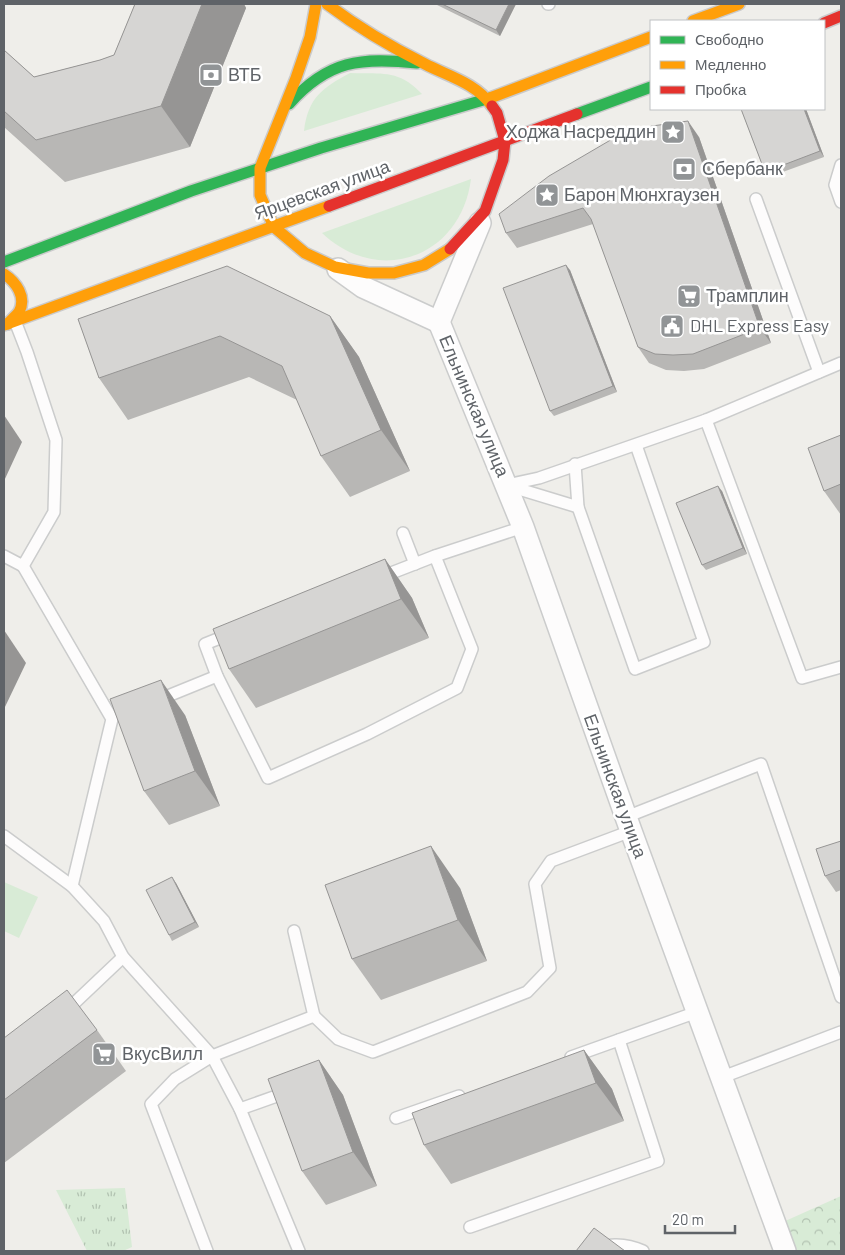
<svg xmlns="http://www.w3.org/2000/svg" width="845" height="1255" viewBox="0 0 845 1255" font-family="Barlow,sans-serif">
  <defs>
    <pattern id="forest-crowns" width="20" height="18" patternUnits="userSpaceOnUse" patternTransform="scale(1.25)"><rect width="20" height="18" fill="#d8ebd6"/><path d="M2 6a3 3 0 1 1 6 0M12 15a3 3 0 1 1 6 0" fill="none" stroke="#b2c2b1"/></pattern>
    <pattern id="park-tufts" width="24" height="20" patternUnits="userSpaceOnUse" patternTransform="scale(1.25)"><rect width="24" height="20" fill="#d8ebd6"/><path d="M3 7l-1-3M5 7V3M7 7l1-3M15 17l-1-3M17 17v-4M19 17l1-3" fill="none" stroke="#b2c2b1"/></pattern>
  </defs>
  <rect width="100%" height="100%" fill="#efeeea"/>
  <g fill="#d8ebd6">
    <path d="M 350,73 C 381,74 399,69 422,94 L 304,131 C 308,98 322,88 350,73 Z"/>
    <path d="M 471,179 C 461,257 379,287 322,233 Z"/>
    <polygon points="4,882 38,897 19,938 4,931"/>
  </g>
  <polygon fill="url(#forest-crowns)" points="841,1196 841,1251 794,1251 783,1222"/>
  <polygon fill="url(#park-tufts)" points="125,1188 132,1247 123,1251 87,1251 56,1190"/>
  <g fill="none" stroke-linecap="round" stroke-linejoin="round">
    <g stroke="#cbcccc" stroke-width="14">
      <g id="lane">
        <polyline points="548,4 549,4"/>
        <polyline points="841,165 835,185 841,202"/>
        <polyline points="756,199 819,372"/>
        <polyline points="706,420 802,678 841,667"/>
        <polyline points="575,464 578,507 635,669 704,642 636,445"/>
        <polyline points="507,485 539,478 706,420 841,363"/>
        <polyline points="509,486 578,507"/>
        <polyline points="403,533 415,564"/>
        <polyline points="4,556 23,566 54,512 56,440 27,352 15,321"/>
        <polyline points="23,566 112,719 72,886"/>
        <polyline points="381,577 435,556 523,527"/>
        <polyline points="230,634 205,644 217,676 268,778 367,734 457,688 472,649 435,556"/>
        <polyline points="158,700 217,676"/>
        <polyline points="626,817 761,764 841,997"/>
        <polyline points="4,836 72,886 104,921 123,957 212,1056 240,1109 299,1251"/>
        <polyline points="294,931 314,1016"/>
        <polyline points="66,1011 123,957"/>
        <polyline points="571,1057 697,1012"/>
        <polyline points="720,1078 841,1032"/>
        <polyline points="240,1109 288,1092"/>
        <polyline points="396,1118 459,1096"/>
        <polyline points="470,1227 658,1161 619,1040"/>
        <polyline points="207,1251 151,1104 175,1079 212,1056 314,1016 338,1039 373,1052 527,992 550,968 535,884 551,861 631,831"/>
        <path d="M 590,1251 C 606,1242 627,1244 643,1251"/>
      </g>
    </g>
    <g stroke="#cbcccc" stroke-width="24">
      <g id="street">
        <polyline points="338,269 363,287 439,322"/>
        <polyline points="439,322 523,527 631,831 785,1251"/>
        <polyline points="439,322 480,223"/>
      </g>
    </g>
    <g stroke="#cacacb" stroke-width="14">
      <g id="fast">
        <path d="M 289,104 C 328,60 361,57 417,63"/>
        <polyline points="577,114 651,87"/>
        <polyline points="4,262 191,191 321,148 490,98"/>
      </g>
    </g>
    <g stroke="#cacacb" stroke-width="14">
      <g id="slow">
        <polyline points="316,4 310,37 296,78 260,168 260,195 274,227 305,253 335,267 368,273 394,273 424,265 450,249"/>
        <path d="M 327,4 C 355,25 393,48 425,64 C 448,76 476,83 492,106"/>
        <polyline points="693,21 739,4"/>
        <polyline points="490,98 651,37"/>
        <path d="M 4,274 C 16,282 27,297 19,312 C 16,316 11,320 8,324"/>
        <polyline points="4,325 329,206"/>
      </g>
    </g>
    <g stroke="#cacacb" stroke-width="14">
      <g id="jam">
        <polyline points="824,23 841,16"/>
        <polyline points="329,206 577,114"/>
        <polyline points="450,249 485,211 503,160 505,141 497,113 492,106"/>
      </g>
    </g>
    <use href="#lane" stroke="#fdfcfc" stroke-width="11"/>
    <use href="#street" stroke="#fdfcfc" stroke-width="21"/>
    <use href="#fast" stroke="#30b455" stroke-width="11"/>
    <use href="#slow" stroke="#ff9f0a" stroke-width="11"/>
    <use href="#jam" stroke="#e5322d" stroke-width="11"/>
  </g>
  <g fill="#b8b7b5">
    <polygon points="135,4 244,4 246,8 190,147 65,182 4,127 4,50 34,77 100,60 114,55"/>
    <polygon points="435,4 516,4 500,36"/>
    <polygon points="741,109 806,109 824,157 769,177 765,172"/>
    <polygon points="699,137 771,343 704,369 684,371 666,370 649,363 638,347 593,224 517,248 506,233"/>
    <polygon points="570,270 617,392 554,416 550,411"/>
    <polygon points="330,316 359,357 410,471 350,497 321,456 297,400 249,377 128,420 99,378 78,319"/>
    <polygon points="841,435 841,515 824,491"/>
    <polygon points="722,491 747,554 706,570 702,565"/>
    <polygon points="385,559 412,598 429,638 256,708 229,669"/>
    <polygon points="185,715 220,806 169,825 144,791"/>
    <polygon points="841,841 841,890 836,892 825,876"/>
    <polygon points="176,883 199,927 172,941 169,935"/>
    <polygon points="460,888 487,961 381,1000 352,959"/>
    <polygon points="97,1030 126,1071 4,1163 4,1038"/>
    <polygon points="584,1050 612,1089 624,1121 451,1184 424,1145"/>
    <polygon points="319,1060 343,1095 377,1186 326,1205 302,1171"/>
  </g>
  <g fill="#969594">
    <polygon points="202,4 244,4 246,8 190,147 161,106"/>
    <polygon points="509,4 516,4 500,36 496,30"/>
    <polygon points="804,109 806,109 824,157 820,151"/>
    <polygon points="688,121 699,137 771,343 760,328"/>
    <polygon points="566,265 570,270 617,392 613,386"/>
    <polygon points="330,316 359,357 410,471 381,430"/>
    <polygon points="4,415 22,442 4,481"/>
    <polygon points="718,486 722,491 747,554 743,548"/>
    <polygon points="385,559 412,598 429,638 401,599"/>
    <polygon points="4,630 26,663 4,709"/>
    <polygon points="161,680 185,715 220,806 195,771"/>
    <polygon points="431,846 460,888 487,961 458,920"/>
    <polygon points="172,877 176,883 199,927 195,922"/>
    <polygon points="584,1050 612,1089 624,1121 596,1083"/>
    <polygon points="319,1060 343,1095 377,1186 353,1152"/>
  </g>
  <g fill="#d6d5d3" stroke="#969594">
    <polygon points="135,4 202,4 161,106 36,140 4,111 4,50 34,77 100,60 114,55"/>
    <polygon points="442,4 509,4 496,30"/>
    <polygon points="741,109 804,109 820,151 765,172"/>
    <polygon points="688,121 760,328 693,354 673,355 655,354 638,347 591,219 583,208 506,233 499,214 549,176 614,138 652,126"/>
    <polygon points="566,265 613,386 550,411 503,288"/>
    <polygon points="227,266 330,316 381,430 321,456 282,366 220,336 99,378 78,319"/>
    <polygon points="841,435 841,484 824,491 808,448"/>
    <polygon points="718,486 743,548 702,565 676,503"/>
    <polygon points="385,559 401,599 229,669 213,629"/>
    <polygon points="161,680 195,771 144,791 110,699"/>
    <polygon points="841,841 841,870 825,876 816,849"/>
    <polygon points="431,846 458,920 352,959 325,885"/>
    <polygon points="172,877 195,922 169,935 146,890"/>
    <polygon points="67,990 97,1030 4,1100 4,1038"/>
    <polygon points="584,1050 596,1083 424,1145 412,1113"/>
    <polygon points="319,1060 353,1152 302,1171 268,1079"/>
    <polygon points="594,1228 625,1251 576,1251"/>
  </g>
  <defs>
    <g id="bank-square" transform="scale(1.25)"><rect x="-9" y="-9" width="18" height="18" rx="4" fill="#919496" stroke="#fff"/><path d="M-6-4H6V4H-6ZM0-2.3a2.3 2.3 0 1 0 0 4.6a2.3 2.3 0 1 0 0-4.6Z" fill="#fff"/></g>
    <g id="sight-square" transform="scale(1.25)"><rect x="-9" y="-9" width="18" height="18" rx="4" fill="#919496" stroke="#fff"/><path d="M0-6L1.8-2.2L6-1.7L2.9 1.2L3.7 5.4L0 3.3L-3.7 5.4L-2.9 1.2L-6-1.7L-1.8-2.2Z" fill="#fff"/></g>
    <g id="supermarket-square" transform="scale(1.25)"><rect x="-9" y="-9" width="18" height="18" rx="4" fill="#919496" stroke="#fff"/><path d="M-6-5.5h2.5l.6 2H6L4.5 2H-2.5L-4.4-4H-6ZM-1.5 3.2a1.3 1.3 0 1 0 .1 0ZM3 3.2a1.3 1.3 0 1 0 .1 0Z" fill="#fff"/></g>
    <g id="civic-square" transform="scale(1.25)"><rect x="-9" y="-9" width="18" height="18" rx="4" fill="#919496" stroke="#fff"/><path d="M-.6-6.5H3V-4.5H.6V-3L4-1V1h2V6H-6V1h2V-1L-.6-3ZM-1.2 2.5V6h2.4V2.5Z" fill="#fff"/></g>
  </defs>
  <g fill-rule="evenodd">
    <use href="#bank-square" x="211" y="75"/>
    <use href="#sight-square" x="673" y="132"/>
    <use href="#bank-square" x="684" y="169"/>
    <use href="#sight-square" x="547" y="195"/>
    <use href="#supermarket-square" x="689" y="296"/>
    <use href="#civic-square" x="672" y="326"/>
    <use href="#supermarket-square" x="104" y="1054"/>
  </g>
  <g text-anchor="middle" stroke-width="5" stroke-linejoin="round" paint-order="stroke">
    <g font-size="18" fill="#5f6368" stroke="#fff" text-anchor="start">
      <text x="228" y="81">ВТБ</text>
      <text x="656" y="138" text-anchor="end">Ходжа Насреддин</text>
      <text x="702" y="175">Сбербанк</text>
      <text x="564" y="201">Барон Мюнхгаузен</text>
      <text x="706" y="302">Трамплин</text>
      <text x="690" y="332">DHL Express Easy</text>
      <text x="122" y="1060">ВкусВилл</text>
    </g>
    <g font-size="18" fill="#5f6368" stroke="#fff">
      <text transform="translate(322 190) rotate(-20)" y="6">Ярцевская улица</text>
      <text transform="translate(474 406) rotate(67)" y="6">Ельнинская улица</text>
      <text transform="translate(615 786) rotate(70)" y="6">Ельнинская улица</text>
    </g>
  </g>
  <rect width="845" height="1255" fill="none" stroke="#5f6368" stroke-width="10"/>
  <rect x="650" y="20" width="175" height="90" fill="#ffffff" stroke="#bfc1c3"/>
  <rect x="660" y="36" width="25" height="8" fill="#30b455" stroke="#bfc1c3"/>
  <text x="695" y="45" font-size="15" fill="#5f6368">Свободно</text>
  <rect x="660" y="61" width="25" height="8" fill="#ff9f0a" stroke="#bfc1c3"/>
  <text x="695" y="70" font-size="15" fill="#5f6368">Медленно</text>
  <rect x="660" y="86" width="25" height="8" fill="#e5322d" stroke="#bfc1c3"/>
  <text x="695" y="95" font-size="15" fill="#5f6368">Пробка</text>
  <path d="M665 1225v8h70v-8" fill="none" stroke="#5f6368" stroke-width="2.5"/>
  <text x="672" y="1225" font-size="15" fill="#5f6368" stroke="#ffffff" stroke-width="4" paint-order="stroke">20 m</text>
</svg>
